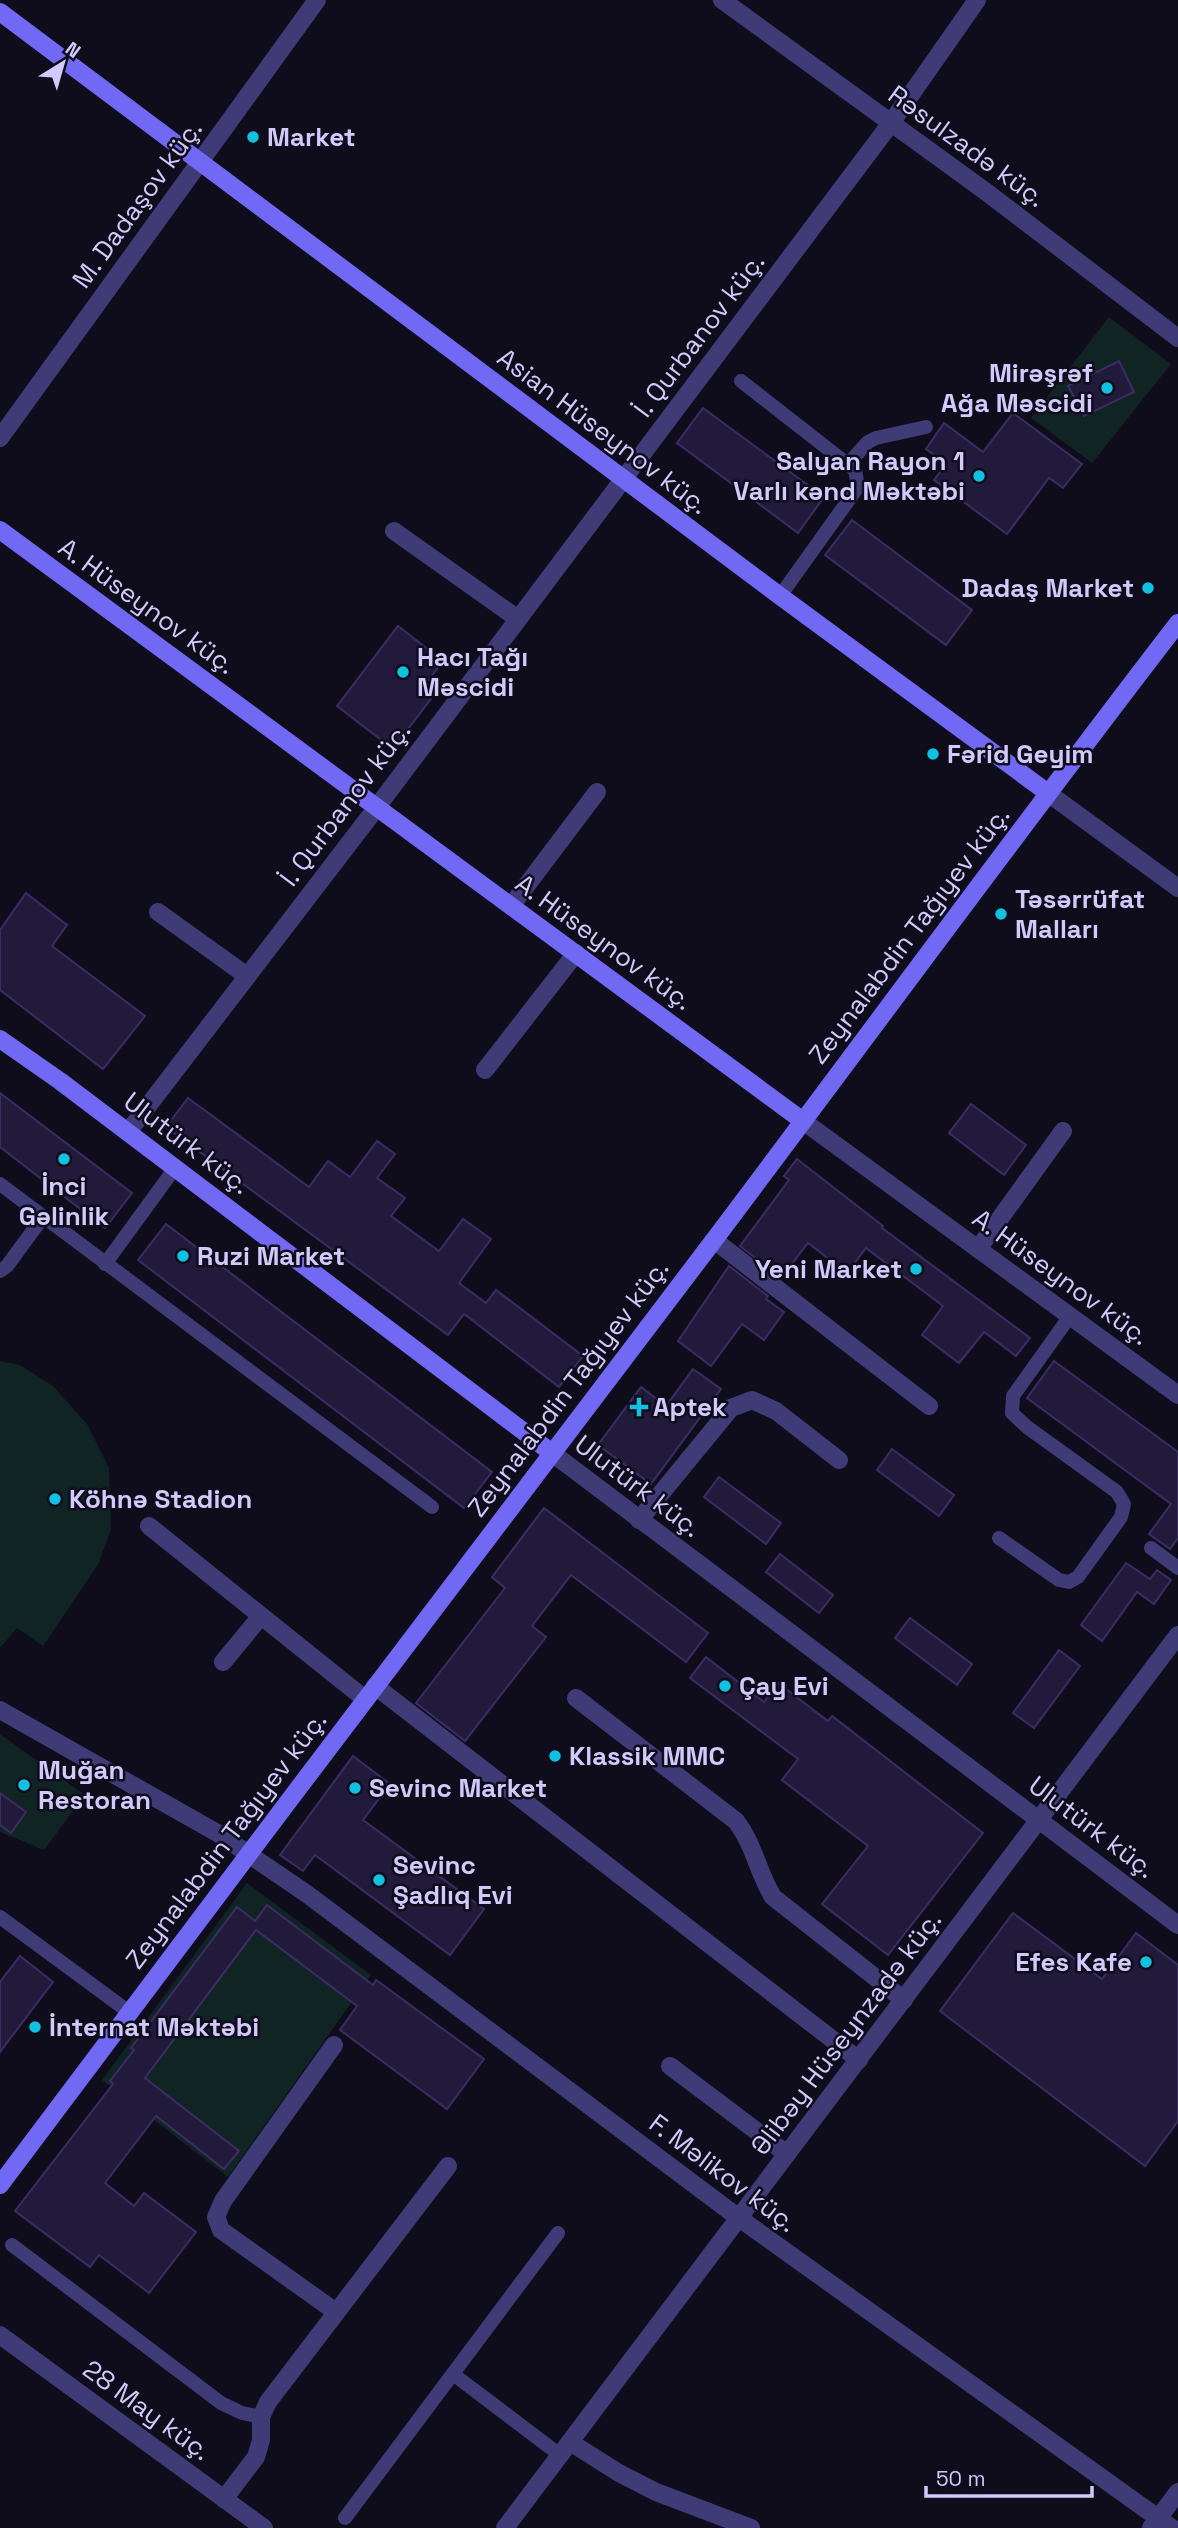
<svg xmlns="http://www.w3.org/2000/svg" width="1178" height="2528" viewBox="0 0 1178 2528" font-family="'Space Grotesk',sans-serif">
  <rect width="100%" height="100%" fill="#0f0c1b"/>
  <g fill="#102424">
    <polygon points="1109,317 1171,364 1092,463 1031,418"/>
    <polygon points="0,1361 20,1365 53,1386 87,1424 109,1468 111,1529 99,1563 43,1646 17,1628 0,1648"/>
    <polygon points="0,1734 85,1795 44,1850 0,1832"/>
    <polygon points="247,1883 371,1975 228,2177 102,2080"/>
  </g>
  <g fill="#221a3a" stroke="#3b2d64" stroke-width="2">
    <polygon points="1119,361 1134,392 1084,416 1068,386"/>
    <polygon points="703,408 824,497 798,533 677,443"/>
    <polygon points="1013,413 1082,464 1063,488 1049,478 1007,534 934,480 946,464 926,449 944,423 983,452"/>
    <polygon points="852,520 972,610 946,645 825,555"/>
    <polygon points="398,626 443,661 425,685 436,692 393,749 337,706"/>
    <polygon points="26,893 67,925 52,946 145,1016 103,1069 0,990 0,930"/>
    <polygon points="0,1093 132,1193 105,1228 0,1147"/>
    <polygon points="188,1098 309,1187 328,1161 350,1177 377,1141 395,1154 377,1178 405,1198 391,1216 439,1251 463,1219 491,1239 459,1283 486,1303 496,1290 583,1356 559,1387 464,1314 448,1335 166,1127"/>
    <polygon points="971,1104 1026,1145 1004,1175 949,1133"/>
    <polygon points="797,1159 883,1226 882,1228 1030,1338 1016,1356 984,1332 959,1363 922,1335 943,1306 866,1248 847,1273 808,1243 781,1278 740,1246 789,1180 784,1176"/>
    <polygon points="166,1224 492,1472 464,1508 138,1260"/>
    <polygon points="729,1266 768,1296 766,1299 784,1312 764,1340 742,1324 711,1366 678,1341"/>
    <polygon points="1054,1361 1178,1452 1178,1538 1170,1549 1149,1534 1171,1504 1027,1398"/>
    <polygon points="693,1369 721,1389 651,1484 598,1445 641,1387 666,1406"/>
    <polygon points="892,1449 954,1495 939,1516 877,1470"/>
    <polygon points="719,1477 781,1523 766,1544 704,1497"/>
    <polygon points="544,1508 708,1633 686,1662 571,1575 532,1626 546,1637 465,1741 416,1703 505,1588 492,1577"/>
    <polygon points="780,1554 833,1595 819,1613 766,1572"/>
    <polygon points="1126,1563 1150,1579 1157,1570 1171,1580 1154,1604 1137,1592 1102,1641 1081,1625"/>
    <polygon points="910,1618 972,1664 957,1685 895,1638"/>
    <polygon points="1059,1650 1080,1666 1034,1728 1013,1713"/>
    <polygon points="706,1657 764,1702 778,1683 828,1721 832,1716 983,1833 888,1955 822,1904 868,1846 782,1780 798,1759 690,1678"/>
    <polygon points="353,1756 390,1784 363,1820 484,1909 450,1955 315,1855 303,1871 280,1855"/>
    <polygon points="0,1793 26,1812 11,1833 0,1825"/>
    <polygon points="267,1905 373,1985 376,1980 484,2059 447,2109 340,2030 357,2006 256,1930 145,2078 239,2151 224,2169 156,2116 105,2183 134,2206 144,2193 196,2232 149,2293 99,2255 90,2267 15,2211 113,2084 110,2081 134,2050 131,2048 237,1907 255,1921"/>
    <polygon points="1013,1913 1102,1979 1136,1933 1178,1965 1178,2121 1145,2166 940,2011"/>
    <polygon points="20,1956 53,1982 0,2052 0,1982"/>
  </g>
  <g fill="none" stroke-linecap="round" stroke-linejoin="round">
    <g stroke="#3f3b76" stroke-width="14">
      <polyline points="741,381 855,470 858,487 780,596"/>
      <polyline points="848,464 868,442 876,438 926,427"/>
      <polyline points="0,1184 432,1507"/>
      <polyline points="105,1264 175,1168"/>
      <polyline points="0,1271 7,1266 43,1217"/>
      <polyline points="999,1538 1059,1580 1069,1582 1078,1577 1121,1517 1124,1504 1117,1492 1027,1427 1012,1413 1013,1396 1070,1316"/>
      <polyline points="1151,1548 1178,1568"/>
      <polyline points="0,1917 129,2012"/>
      <polyline points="12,2245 221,2403 242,2413 261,2417"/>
      <polyline points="453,2374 560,2455"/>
      <polyline points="345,2518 558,2233"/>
    </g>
    <g stroke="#3f3b76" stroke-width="18">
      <polyline points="722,0 985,191 1178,338"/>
      <polyline points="0,438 317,0"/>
      <polyline points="394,531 518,619"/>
      <polyline points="1048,793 1178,888"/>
      <polyline points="511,906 597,792"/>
      <polyline points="158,912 247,976"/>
      <polyline points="485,1070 576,953"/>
      <polyline points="803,1121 1178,1395"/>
      <polyline points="128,1132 377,807 891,123 977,0"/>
      <polyline points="714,1240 929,1406"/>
      <polyline points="978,1249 1063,1131"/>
      <polyline points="552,1453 1178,1925"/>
      <polyline points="639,1520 731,1408 752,1400 776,1411 839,1460"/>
      <polyline points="149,1526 365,1699"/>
      <polyline points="223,1662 261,1616"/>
      <polyline points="375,1686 859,2060"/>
      <path d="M 576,1698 L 736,1821 C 755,1846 757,1871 773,1897 L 904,2000"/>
      <polyline points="0,1710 219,1834 307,1894 739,2218 1172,2528"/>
      <polyline points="334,2045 223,2201 216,2217 221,2230 336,2312"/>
      <polyline points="670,2066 787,2154"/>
      <polyline points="0,2335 264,2528"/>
      <polyline points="570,2442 619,2473 656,2492 751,2528"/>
      <polyline points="224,2499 256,2457 261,2440 261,2417 268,2402 448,2166"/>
      <polyline points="505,2528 1178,1635"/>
      <polyline points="1151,2528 1178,2492"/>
    </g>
    <g stroke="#7168f4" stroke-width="18">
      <polyline points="0,12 780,596 1048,793"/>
      <polyline points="0,530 803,1121"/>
      <polyline points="0,1039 60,1081 552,1453"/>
      <path d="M 0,2185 C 235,1870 474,1557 711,1244 C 867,1037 1020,828 1178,623"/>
    </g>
  </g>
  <g fill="#11c2e0" stroke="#0f0c1b" stroke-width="2.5">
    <circle cx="253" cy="137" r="7"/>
    <circle cx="1107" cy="388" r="7"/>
    <circle cx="979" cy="476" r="7"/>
    <circle cx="1148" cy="588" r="7"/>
    <circle cx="403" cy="672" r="7"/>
    <circle cx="933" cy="754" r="7"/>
    <circle cx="1001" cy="914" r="7"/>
    <circle cx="64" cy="1159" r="7"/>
    <circle cx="183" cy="1256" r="7"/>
    <circle cx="916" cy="1269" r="7"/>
    <path d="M635.5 1396.5h7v7h7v7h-7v7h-7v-7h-7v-7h7z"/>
    <circle cx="55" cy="1499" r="7"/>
    <circle cx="725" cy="1686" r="7"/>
    <circle cx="555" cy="1756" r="7"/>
    <circle cx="24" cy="1785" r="7"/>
    <circle cx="355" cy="1788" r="7"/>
    <circle cx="379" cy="1880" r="7"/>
    <circle cx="1146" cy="1962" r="7"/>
    <circle cx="35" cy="2027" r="7"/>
  </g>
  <g text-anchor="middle" stroke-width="5" stroke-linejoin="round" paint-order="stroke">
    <g font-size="26" font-weight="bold" fill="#d1cafb" stroke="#0f0c1b" text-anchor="start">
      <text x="267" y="146">Market</text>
      <text x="1093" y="382" text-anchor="end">Mirəşrəf<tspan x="1093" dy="30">Ağa Məscidi</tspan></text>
      <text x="965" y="470" text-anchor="end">Salyan Rayon 1<tspan x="965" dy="30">Varlı kənd Məktəbi</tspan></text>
      <text x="1134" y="597" text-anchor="end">Dadaş Market</text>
      <text x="417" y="666">Hacı Tağı<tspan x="417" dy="30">Məscidi</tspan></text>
      <text x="947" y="763">Fərid Geyim</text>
      <text x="1015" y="908">Təsərrüfat<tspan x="1015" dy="30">Malları</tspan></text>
      <text x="64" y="1195" text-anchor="middle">İnci<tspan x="64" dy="30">Gəlinlik</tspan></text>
      <text x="197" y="1265">Ruzi Market</text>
      <text x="902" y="1278" text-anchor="end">Yeni Market</text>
      <text x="653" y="1416">Aptek</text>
      <text x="69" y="1508">Köhnə Stadion</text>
      <text x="739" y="1695">Çay Evi</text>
      <text x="569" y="1765">Klassik MMC</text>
      <text x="38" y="1779">Muğan<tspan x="38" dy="30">Restoran</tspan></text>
      <text x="369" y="1797">Sevinc Market</text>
      <text x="393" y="1874">Sevinc<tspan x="393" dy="30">Şadlıq Evi</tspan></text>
      <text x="1132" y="1971" text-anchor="end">Efes Kafe</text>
      <text x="49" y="2036">İnternat Məktəbi</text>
    </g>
    <g font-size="26" fill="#d1cafb" stroke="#0f0c1b">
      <text transform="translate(967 146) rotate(36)" y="9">Rəsulzadə küç.</text>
      <text transform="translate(137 204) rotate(-54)" y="9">M. Dadaşov küç.</text>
      <text transform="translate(699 335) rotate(-53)" y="9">İ. Qurbanov küç.</text>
      <text transform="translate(603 431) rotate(37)" y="9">Asian Hüseynov küç.</text>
      <text transform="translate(147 606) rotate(36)" y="9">A. Hüseynov küç.</text>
      <text transform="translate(345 804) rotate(-53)" y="9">İ. Qurbanov küç.</text>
      <text transform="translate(909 935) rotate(-53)" y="9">Zeynalabdin Tağıyev küç.</text>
      <text transform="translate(604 942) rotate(36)" y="9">A. Hüseynov küç.</text>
      <text transform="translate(187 1143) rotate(37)" y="9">Ulutürk küç.</text>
      <text transform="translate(1061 1277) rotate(36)" y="9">A. Hüseynov küç.</text>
      <text transform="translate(568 1388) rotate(-53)" y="9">Zeynalabdin Tağıyev küç.</text>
      <text transform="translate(638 1486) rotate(37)" y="9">Ulutürk küç.</text>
      <text transform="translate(1092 1827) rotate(37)" y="9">Ulutürk küç.</text>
      <text transform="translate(226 1840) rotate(-53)" y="9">Zeynalabdin Tağıyev küç.</text>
      <text transform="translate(846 2033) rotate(-53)" y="9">Əlibəy Hüseynzadə küç.</text>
      <text transform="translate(723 2173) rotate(37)" y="9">F. Məlikov küç.</text>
      <text transform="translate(147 2410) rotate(36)" y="9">28 May küç.</text>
    </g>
  </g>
  <g transform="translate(63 63) rotate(37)" stroke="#0f0c1b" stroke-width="5" paint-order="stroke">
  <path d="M0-5L12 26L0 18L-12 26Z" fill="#d1cafb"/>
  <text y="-10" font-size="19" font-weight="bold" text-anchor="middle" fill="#d1cafb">N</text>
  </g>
  <path d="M926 2486v10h166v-10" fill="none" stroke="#d1cafb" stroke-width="3.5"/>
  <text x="936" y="2486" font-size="21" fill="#d1cafb" stroke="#0f0c1b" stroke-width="5" paint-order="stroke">50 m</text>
</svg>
